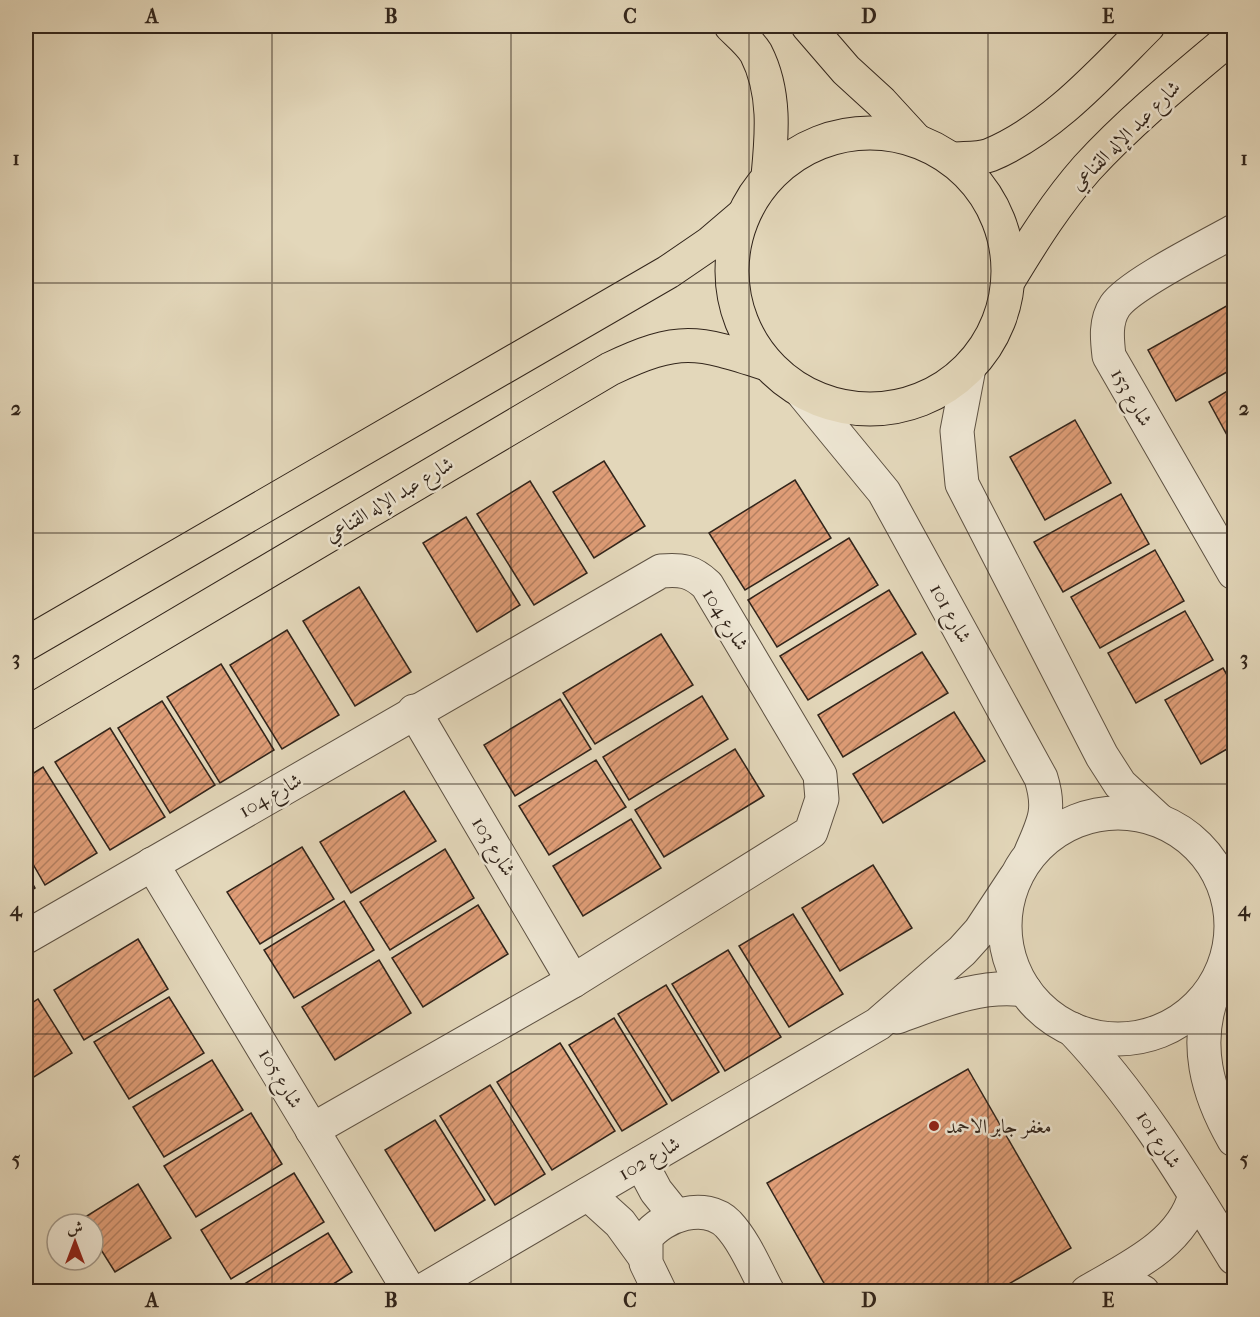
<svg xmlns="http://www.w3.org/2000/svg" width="1260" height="1317" viewBox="0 0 1260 1317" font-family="'IM FELL French Canon',Amiri,serif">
  <defs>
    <pattern id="building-hatch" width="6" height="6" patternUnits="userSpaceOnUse" patternTransform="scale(1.5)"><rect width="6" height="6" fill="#df9d77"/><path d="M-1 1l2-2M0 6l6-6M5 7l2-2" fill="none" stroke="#b58061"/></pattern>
  </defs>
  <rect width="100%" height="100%" fill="#e3d7ba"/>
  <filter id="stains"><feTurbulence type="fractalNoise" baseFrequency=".00333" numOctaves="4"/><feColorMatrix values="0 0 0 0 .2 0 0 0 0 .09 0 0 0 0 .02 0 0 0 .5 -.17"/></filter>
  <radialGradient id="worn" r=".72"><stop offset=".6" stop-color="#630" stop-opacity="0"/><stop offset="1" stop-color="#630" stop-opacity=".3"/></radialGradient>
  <g fill="url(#building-hatch)" stroke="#32251b" stroke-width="1.5">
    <polygon points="1230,304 1234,312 1234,368 1176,401 1148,350"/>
    <polygon points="1234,387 1234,448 1209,402"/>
    <polygon points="1075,420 1111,483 1045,520 1010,457"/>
    <polygon points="604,461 645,526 594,558 553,492"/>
    <polygon points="795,480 831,538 745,590 709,533"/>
    <polygon points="530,481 587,573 534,605 477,514"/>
    <polygon points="1121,494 1149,544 1063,592 1034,542"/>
    <polygon points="466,517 520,605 477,632 423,543"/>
    <polygon points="849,538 878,585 777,647 748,600"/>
    <polygon points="1155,550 1184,601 1100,648 1071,597"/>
    <polygon points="359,587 411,672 355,706 303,621"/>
    <polygon points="889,590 916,634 808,700 780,656"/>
    <polygon points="1185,611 1213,660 1136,703 1108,653"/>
    <polygon points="287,630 339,715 282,749 230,665"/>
    <polygon points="661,634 693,685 595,744 563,693"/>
    <polygon points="922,652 948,693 843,757 818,715"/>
    <polygon points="221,664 274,750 220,783 167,697"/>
    <polygon points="1223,668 1234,687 1234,745 1201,764 1165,700"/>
    <polygon points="702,696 728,739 629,800 603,757"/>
    <polygon points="560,699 591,749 515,796 484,745"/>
    <polygon points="162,701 215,785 170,813 118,728"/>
    <polygon points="954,712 985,761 883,823 853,774"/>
    <polygon points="110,728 165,817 110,850 55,762"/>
    <polygon points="735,749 764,796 664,857 635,810"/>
    <polygon points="596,760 626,807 549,855 519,806"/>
    <polygon points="43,767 97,853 45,885 26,852 26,778"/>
    <polygon points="404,791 436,841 351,893 320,842"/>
    <polygon points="631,819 661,868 583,916 553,866"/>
    <polygon points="302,847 334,899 260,944 227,892"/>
    <polygon points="445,849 474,898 390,950 360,902"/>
    <polygon points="873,865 912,928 840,971 802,908"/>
    <polygon points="26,872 35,888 26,894"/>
    <polygon points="344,901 374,950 294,998 264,950"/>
    <polygon points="478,905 508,954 423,1007 392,958"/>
    <polygon points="793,914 843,994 789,1027 739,946"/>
    <polygon points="138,939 168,989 84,1040 54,990"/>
    <polygon points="728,950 781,1037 725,1071 672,984"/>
    <polygon points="379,960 411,1013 335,1060 302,1007"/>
    <polygon points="666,985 719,1072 672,1101 618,1014"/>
    <polygon points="169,997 204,1053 129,1099 94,1042"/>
    <polygon points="38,999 72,1053 26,1082 26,1007"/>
    <polygon points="614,1018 667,1104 622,1131 569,1045"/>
    <polygon points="560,1043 615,1131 552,1170 497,1082"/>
    <polygon points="212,1060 243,1110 164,1157 133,1107"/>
    <polygon points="968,1069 1071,1248 995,1292 829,1292 767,1183"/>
    <polygon points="490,1085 545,1174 495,1205 440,1116"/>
    <polygon points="251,1113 282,1164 196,1217 164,1166"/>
    <polygon points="435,1120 485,1200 435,1231 385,1150"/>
    <polygon points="294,1173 324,1222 231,1279 201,1230"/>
    <polygon points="138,1184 171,1238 115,1272 93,1237 93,1224 85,1224 82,1219"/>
    <polygon points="328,1233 352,1272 321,1292 237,1292 236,1289"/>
  </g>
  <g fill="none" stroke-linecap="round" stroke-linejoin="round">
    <g stroke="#5e5243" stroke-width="35">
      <g id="minor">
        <path d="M 1234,231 C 1208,246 1130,284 1115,306 C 1105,321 1107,339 1109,356 L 1234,573"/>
        <polyline points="969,368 957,431 962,484 1102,756 1120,784 1159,820"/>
        <path d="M 801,391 L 884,492 L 1041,778 C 1051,810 1044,822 1031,852"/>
        <polyline points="414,711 573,981"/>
        <circle cx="1118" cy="926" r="113"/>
        <polyline points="152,864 410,1292"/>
        <path d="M 26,937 L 661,571 C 681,569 692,571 707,585 L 820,775 L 822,799 L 811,832 L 573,981 L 312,1130"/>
        <path d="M 1214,991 C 1193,1043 1207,1093 1234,1140"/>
        <path d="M 897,1017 C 939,1002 979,984 1025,990"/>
        <path d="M 1072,1029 C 1137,1097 1185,1178 1234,1258"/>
        <polyline points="641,1163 656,1191 676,1216"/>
        <polyline points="588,1194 620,1223 644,1256"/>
        <polyline points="1115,1276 1143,1292"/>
        <polyline points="420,1292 878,1024 962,951 980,931 1015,878"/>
        <path d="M 660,1292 L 646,1263 L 646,1238 C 663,1215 705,1201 728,1224 C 745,1242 756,1270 768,1292"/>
        <path d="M 1087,1292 C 1128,1268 1182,1244 1195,1195"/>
      </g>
    </g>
    <g stroke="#32251b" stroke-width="35">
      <g id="major">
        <path d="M 731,26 C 739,34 750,43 756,53 C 776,92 772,135 768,176"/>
        <polyline points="808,26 846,70 881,102 915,139"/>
        <circle cx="870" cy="271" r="138"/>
        <path d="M 953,159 C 965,158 980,159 990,155 C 1052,129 1102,72 1148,26"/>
        <path d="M 1010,278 C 1033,240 1057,202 1087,168 C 1131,120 1184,77 1234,35"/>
        <polyline points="26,644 668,272 709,244 743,215"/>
        <path d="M 26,714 L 610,369 C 680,336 696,341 767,364"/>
      </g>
    </g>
    <use href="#minor" stroke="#ede5d2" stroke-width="33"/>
    <use href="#major" stroke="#e3d7ba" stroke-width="33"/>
  </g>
  <path fill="none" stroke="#32251b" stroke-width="1.5" stroke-opacity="0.55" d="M 272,26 L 272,1292M 511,26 L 511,1292M 749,26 L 749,1292M 988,26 L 988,1292M 26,283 L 1234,283M 26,533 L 1234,533M 26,784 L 1234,784M 26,1034 L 1234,1034"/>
  <circle fill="#8f2418" stroke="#ede5d2" stroke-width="2" cx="934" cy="1126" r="6"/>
  <g text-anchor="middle" stroke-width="5" stroke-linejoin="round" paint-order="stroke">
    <g font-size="20" fill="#32251b" stroke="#ede5d2">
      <text transform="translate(1125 135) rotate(-45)" y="7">شارع عبد الإله القناعي</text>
      <text transform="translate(1132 397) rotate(60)" y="7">شارع 153</text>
      <text transform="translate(389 499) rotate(-31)" y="7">شارع عبد الإله القناعي</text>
      <text transform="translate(951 613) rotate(61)" y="7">شارع 101</text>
      <text transform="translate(726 619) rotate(58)" y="7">شارع 104</text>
      <text transform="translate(270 795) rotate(-30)" y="7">شارع 104</text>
      <text transform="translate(494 846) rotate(59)" y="7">شارع 103</text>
      <text transform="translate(281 1078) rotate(59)" y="7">شارع 105</text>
      <text transform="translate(1159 1139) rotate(57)" y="7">شارع 101</text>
      <text transform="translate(649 1158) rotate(-30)" y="7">شارع 102</text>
    </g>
    <g font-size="20" fill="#32251b" stroke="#ede5d2" text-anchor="start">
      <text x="946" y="1133">مغفر جابر الاحمد</text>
    </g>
  </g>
  <rect width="1260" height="1317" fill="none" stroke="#e3d7ba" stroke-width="66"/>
  <g transform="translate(75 1242)"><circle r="28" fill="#ede5d2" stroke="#a29889" stroke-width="1.5"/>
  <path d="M0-4.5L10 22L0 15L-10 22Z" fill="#8f2418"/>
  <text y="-9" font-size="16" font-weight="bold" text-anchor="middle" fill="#32251b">ش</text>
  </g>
  <rect x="33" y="33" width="1194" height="1251" fill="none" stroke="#32251b" stroke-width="2"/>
  <g font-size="20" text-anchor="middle" font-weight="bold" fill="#32251b">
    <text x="152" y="23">A</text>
    <text x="391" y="23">B</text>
    <text x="630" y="23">C</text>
    <text x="869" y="23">D</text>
    <text x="1108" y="23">E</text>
    <text x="16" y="165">1</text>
    <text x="1244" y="165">1</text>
    <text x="16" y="415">2</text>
    <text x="1244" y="415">2</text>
    <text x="16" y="665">3</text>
    <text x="1244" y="665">3</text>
    <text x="16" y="916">4</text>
    <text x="1244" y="916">4</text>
    <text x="16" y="1166">5</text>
    <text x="1244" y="1166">5</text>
    <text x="152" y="1307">A</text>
    <text x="391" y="1307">B</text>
    <text x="630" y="1307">C</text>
    <text x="869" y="1307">D</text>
    <text x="1108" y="1307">E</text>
  </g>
  <rect width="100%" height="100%" filter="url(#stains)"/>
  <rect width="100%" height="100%" fill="url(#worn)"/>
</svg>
